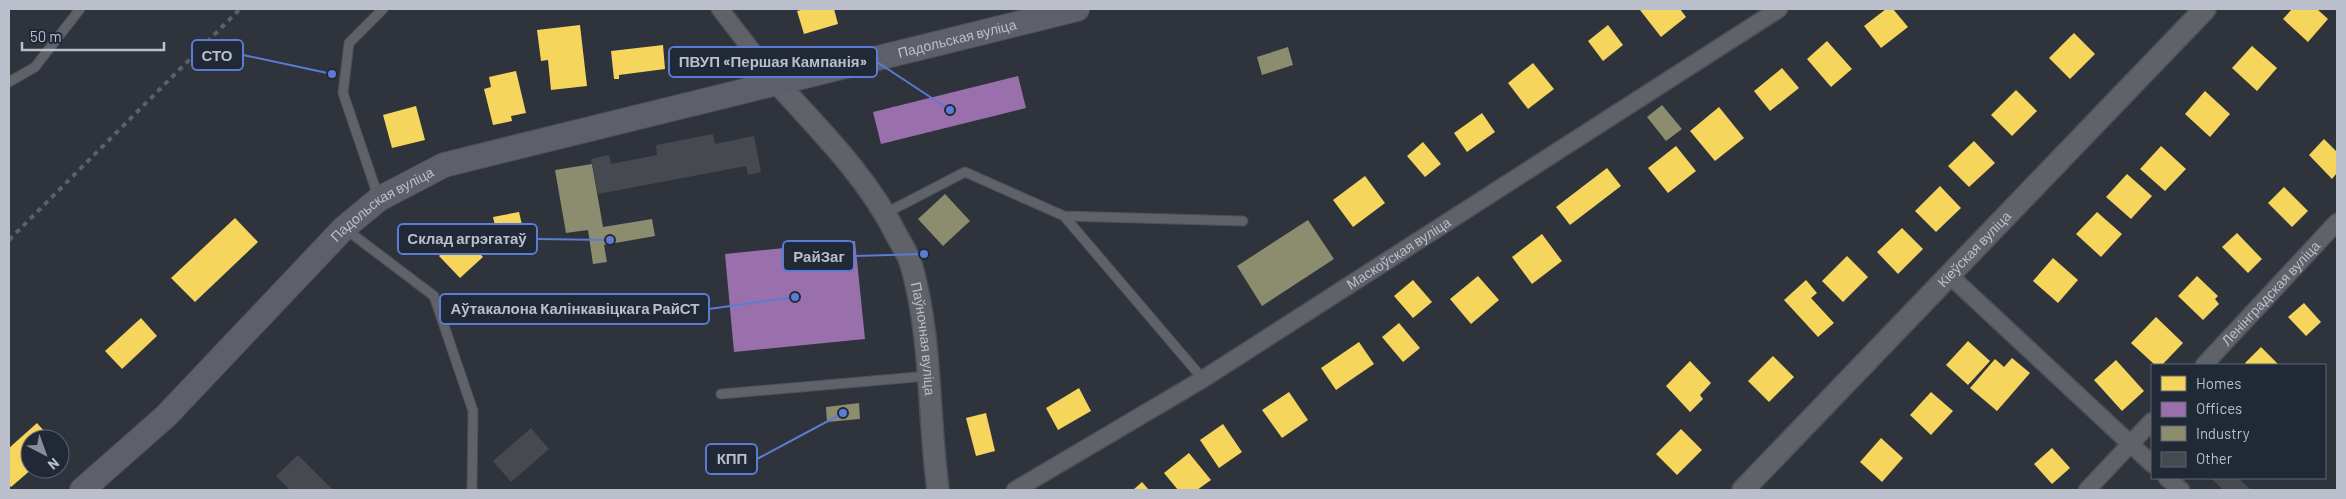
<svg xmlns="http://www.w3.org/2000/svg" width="2346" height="499" viewBox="0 0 2346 499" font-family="Barlow,sans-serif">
  <rect width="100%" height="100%" fill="#2f333b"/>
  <g fill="#f6d55c">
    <polygon points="805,9 834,9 838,24 804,34 797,11"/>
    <polygon points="1642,9 1680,9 1686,17 1661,37 1640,10"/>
    <polygon points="1886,9 1893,9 1908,27 1881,48 1864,26"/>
    <polygon points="2292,9 2317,9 2328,19 2308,42 2283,19"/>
    <polygon points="580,25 587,86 551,90 548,60 541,61 537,30"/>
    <polygon points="1608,25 1623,45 1603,61 1588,41"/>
    <polygon points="2074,33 2095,54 2070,79 2049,58"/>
    <polygon points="1827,41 1852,69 1831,87 1807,59"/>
    <polygon points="663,45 665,69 619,75 619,79 614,79 611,51"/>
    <polygon points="2252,46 2277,68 2257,91 2232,68"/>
    <polygon points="1533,63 1554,89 1528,109 1508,83"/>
    <polygon points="1782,68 1799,88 1770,111 1754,91"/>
    <polygon points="516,71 526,113 511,116 512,121 493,125 484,89 491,87 489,77"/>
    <polygon points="2016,90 2037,111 2012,136 1991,115"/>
    <polygon points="2205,91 2230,114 2210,137 2185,114"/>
    <polygon points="416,106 425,140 392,148 383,115"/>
    <polygon points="1719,107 1744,138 1715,161 1690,131"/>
    <polygon points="1482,113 1495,132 1467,152 1454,133"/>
    <polygon points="2324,139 2337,152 2337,173 2332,179 2309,155"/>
    <polygon points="1974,141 1995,163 1969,187 1948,166"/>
    <polygon points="1423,142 1441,164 1425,177 1407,156"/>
    <polygon points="1676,146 1696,171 1668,193 1648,168"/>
    <polygon points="2161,146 2186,169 2165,191 2140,169"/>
    <polygon points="1607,168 1621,186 1570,225 1556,207"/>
    <polygon points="2127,174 2152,196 2131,219 2106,197"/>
    <polygon points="1365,176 1385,203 1353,227 1333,200"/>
    <polygon points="1940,186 1961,208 1936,232 1915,211"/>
    <polygon points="2284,187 2308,211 2292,227 2268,203"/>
    <polygon points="519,212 527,246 501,252 493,217"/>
    <polygon points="2097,212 2122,234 2101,257 2076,234"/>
    <polygon points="235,218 258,242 195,302 171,278"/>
    <polygon points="1902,228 1923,249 1898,274 1877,252"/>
    <polygon points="2237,233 2262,259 2248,273 2222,247"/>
    <polygon points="1542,234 1562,261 1532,284 1512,257"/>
    <polygon points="461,235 483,257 460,278 439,256"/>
    <polygon points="1847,256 1868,277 1843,302 1822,281"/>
    <polygon points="2053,258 2078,280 2058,303 2033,281"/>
    <polygon points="1478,276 1499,300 1471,324 1450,299"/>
    <polygon points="2197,276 2218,296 2215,299 2219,304 2203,320 2178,296"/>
    <polygon points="1413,280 1432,302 1413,318 1394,296"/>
    <polygon points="1806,280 1817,293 1811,298 1834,323 1818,337 1784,300"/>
    <polygon points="2304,303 2321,322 2306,336 2288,317"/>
    <polygon points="2156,317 2183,343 2162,365 2155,365 2131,343"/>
    <polygon points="141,318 157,336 122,369 105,351"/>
    <polygon points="1399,323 1420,348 1403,362 1382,337"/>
    <polygon points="1968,341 1990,361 1968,385 1946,365"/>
    <polygon points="1359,342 1374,364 1336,390 1321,368"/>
    <polygon points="2261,347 2279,365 2247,365 2245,363"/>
    <polygon points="1773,356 1794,377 1769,402 1748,381"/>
    <polygon points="2012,358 2030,373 1997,411 1970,388 1995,359 2004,367"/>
    <polygon points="2116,360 2144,391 2122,411 2094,380"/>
    <polygon points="1690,361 1711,383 1700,395 1703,399 1690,412 1666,386"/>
    <polygon points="1079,388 1091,411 1058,430 1046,408"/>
    <polygon points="1289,392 1308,420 1282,438 1262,410"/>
    <polygon points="1931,392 1953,411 1931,435 1910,415"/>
    <polygon points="986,413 995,451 976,456 966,418"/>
    <polygon points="37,423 51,439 30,439 30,469 32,469 11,487 9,485 9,448"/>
    <polygon points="1223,424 1242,452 1219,468 1200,440"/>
    <polygon points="1681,429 1702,450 1677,475 1656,454"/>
    <polygon points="1881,438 1903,458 1882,482 1860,462"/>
    <polygon points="2052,448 2070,468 2052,484 2034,464"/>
    <polygon points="1189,453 1211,480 1197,490 1178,490 1164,473"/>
    <polygon points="1142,482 1149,490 1133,490"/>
  </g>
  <g fill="#9970ab">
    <polygon points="1018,76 1026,108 881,144 873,112"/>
    <polygon points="855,241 865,339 734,352 725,254"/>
  </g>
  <g fill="#8c8c6e">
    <polygon points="1288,47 1293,65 1262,75 1257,57"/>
    <polygon points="1662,105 1682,129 1666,141 1647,117"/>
    <polygon points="592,164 603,227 652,219 655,236 604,245 607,262 593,264 588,230 566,233 555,170"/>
    <polygon points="945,194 970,221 943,246 918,219"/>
    <polygon points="1308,220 1334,259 1262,306 1237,266"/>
    <polygon points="859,403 860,419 827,422 826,407"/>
  </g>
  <g fill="#464950">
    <polygon points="713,134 715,144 754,136 761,172 748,175 746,166 598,194 591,159 609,155 611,164 657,155 656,145"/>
    <polygon points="531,428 549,449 511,482 493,461"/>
    <polygon points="298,455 333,490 290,490 276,476"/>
    <polygon points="2211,478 2238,478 2251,490 2223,490"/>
  </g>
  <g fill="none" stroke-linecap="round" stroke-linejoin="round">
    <g stroke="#4c4f56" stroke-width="11">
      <g id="service">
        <polyline points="9,82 35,67 80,9"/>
        <polyline points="379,199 343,93 349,43 383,9"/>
        <polyline points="886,213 965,172 1064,216 1243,221"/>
        <polyline points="1064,216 1203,379"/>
        <polyline points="344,228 434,296 473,411 472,490"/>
        <polyline points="721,394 928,376"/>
      </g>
    </g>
    <g stroke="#4c4f56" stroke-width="19">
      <g id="minor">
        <polyline points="720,9 778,84"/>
        <polyline points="1948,274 2152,464"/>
        <path id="s1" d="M 2204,365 L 2337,222"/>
        <polyline points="2167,478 2181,490"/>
        <path id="s2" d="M 1015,490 L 1203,379 L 1779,9"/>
        <polyline points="2087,490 2152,421"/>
      </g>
    </g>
    <g stroke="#4c4f56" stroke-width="24">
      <g id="tertiary">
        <path id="s3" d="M 778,84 C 822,132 868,178 897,236 C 902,245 908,254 911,264 C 932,337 928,415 938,490"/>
        <path id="s4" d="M 1743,490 L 2205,9"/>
      </g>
    </g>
    <g stroke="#4c4f56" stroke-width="26">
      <g id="secondary">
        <path id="s5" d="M 82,490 L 166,416 L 344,228 L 379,199 L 444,165 L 1077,9"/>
      </g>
    </g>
    <use href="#service" stroke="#5f6269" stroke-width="9"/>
    <use href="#minor" stroke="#5f6269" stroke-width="16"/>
    <use href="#tertiary" stroke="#5f6269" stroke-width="21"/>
    <use href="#secondary" stroke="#5d6068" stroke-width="24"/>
    <polyline stroke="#5d6067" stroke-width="4" stroke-dasharray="5 5" stroke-linecap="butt" points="9,240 240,9"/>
  </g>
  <g text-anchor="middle" stroke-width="5" stroke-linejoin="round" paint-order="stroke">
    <g font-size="14" fill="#babfcb" stroke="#212836">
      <text dy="5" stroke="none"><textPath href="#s5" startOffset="1018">Падольская вуліца</textPath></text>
      <text dy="5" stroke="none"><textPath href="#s5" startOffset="416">Падольская вуліца</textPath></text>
      <text dy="5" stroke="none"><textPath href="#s4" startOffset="334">Кіеўская вуліца</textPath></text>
      <text dy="5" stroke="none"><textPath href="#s2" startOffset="451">Маскоўская вуліца</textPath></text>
      <text dy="5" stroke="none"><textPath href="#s1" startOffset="98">Ленінградская вуліца</textPath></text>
      <text dy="5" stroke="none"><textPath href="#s3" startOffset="301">Паўночная вуліца</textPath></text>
    </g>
  </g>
  <path fill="none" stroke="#5c7bd3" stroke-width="2" d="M332 74L243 55M950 110L877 62M610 240L537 239M924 254L854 256M795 297L709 309M843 413L757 459"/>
  <g fill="#5c7bd3" stroke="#212836" stroke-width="2">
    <circle cx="332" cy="74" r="5"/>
    <circle cx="950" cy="110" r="5"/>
    <circle cx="610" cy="240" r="5"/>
    <circle cx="924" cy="254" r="5"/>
    <circle cx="795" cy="297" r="5"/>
    <circle cx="843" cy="413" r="5"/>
  </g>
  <g fill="#212836" stroke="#5c7bd3" stroke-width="2">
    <rect x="192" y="40" width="51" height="30" rx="5"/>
    <rect x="669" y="47" width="208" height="30" rx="5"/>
    <rect x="398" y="224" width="139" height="30" rx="5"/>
    <rect x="783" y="241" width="71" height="30" rx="5"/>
    <rect x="440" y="294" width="269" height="30" rx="5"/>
    <rect x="706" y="444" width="51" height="30" rx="5"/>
  </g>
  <g font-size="15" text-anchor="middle" font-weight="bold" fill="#babfcb">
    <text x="217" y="61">СТО</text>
    <text x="773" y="67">ПВУП «Першая Кампанія»</text>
    <text x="467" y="244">Склад агрэгатаў</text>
    <text x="819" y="262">РайЗаг</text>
    <text x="575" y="314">Аўтакалона Калінкавіцкага РайСТ</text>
    <text x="732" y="464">КПП</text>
  </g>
  <rect width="2346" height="499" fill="none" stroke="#babfcb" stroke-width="20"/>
  <rect x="2151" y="364" width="175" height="115" fill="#212836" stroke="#5e6472"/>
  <rect x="2161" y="376" width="25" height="15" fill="#f6d55c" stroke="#5e6472"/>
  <text x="2196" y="389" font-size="15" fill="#babfcb">Homes</text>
  <rect x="2161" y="402" width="25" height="15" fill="#9970ab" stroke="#5e6472"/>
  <text x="2196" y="414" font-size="15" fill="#babfcb">Offices</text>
  <rect x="2161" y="426" width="25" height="15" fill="#8c8c6e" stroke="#5e6472"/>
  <text x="2196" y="439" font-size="15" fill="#babfcb">Industry</text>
  <rect x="2161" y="452" width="25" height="15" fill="#464950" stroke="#5e6472"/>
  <text x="2196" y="464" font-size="15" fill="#babfcb">Other</text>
  <g transform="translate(45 454) rotate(139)"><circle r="24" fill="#212836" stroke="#5e6472"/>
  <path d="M0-4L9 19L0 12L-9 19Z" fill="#898e99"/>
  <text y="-8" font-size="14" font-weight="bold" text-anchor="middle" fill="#babfcb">N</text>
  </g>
  <path d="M22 42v8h142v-8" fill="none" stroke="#babfcb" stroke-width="2.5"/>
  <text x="30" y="42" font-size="15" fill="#babfcb" stroke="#212836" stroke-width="4" paint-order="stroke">50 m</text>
</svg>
